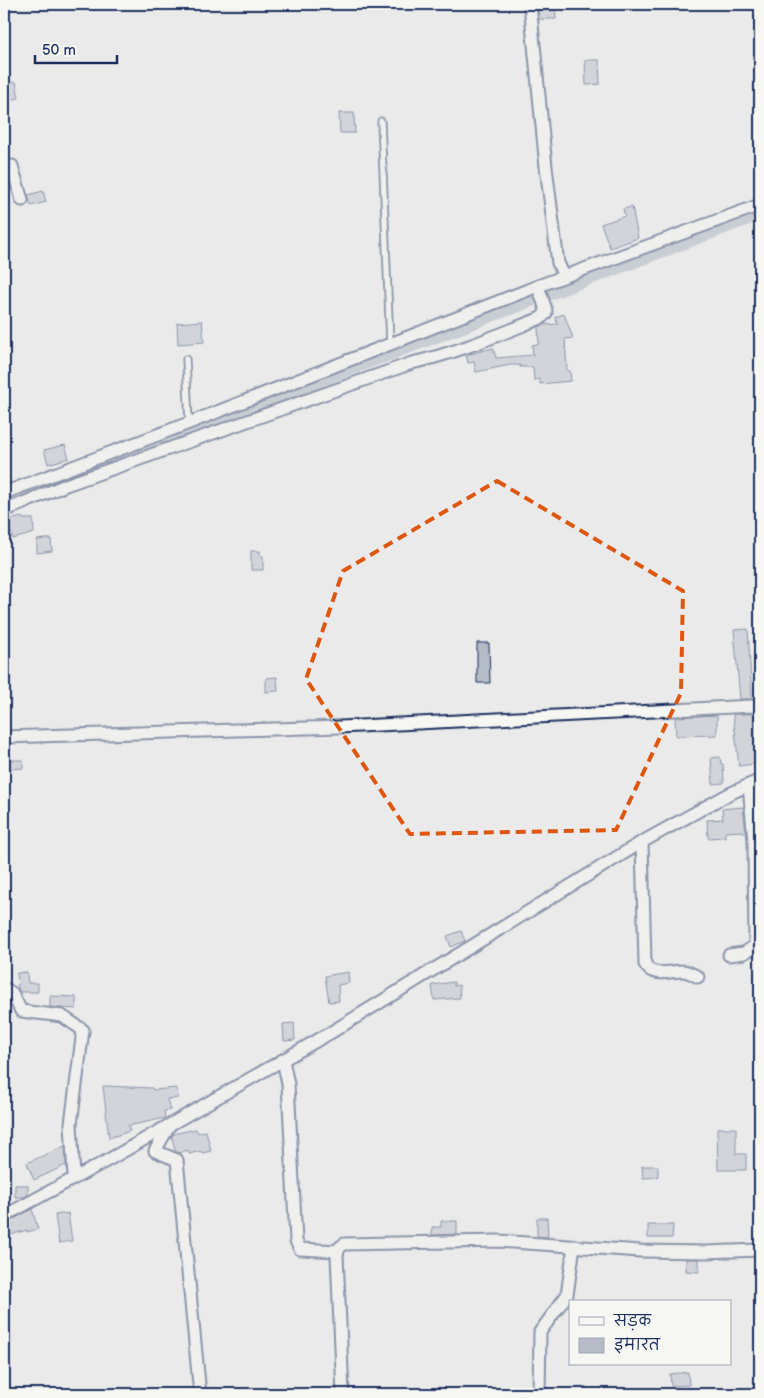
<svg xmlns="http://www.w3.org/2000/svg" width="764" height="1398" viewBox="0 0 764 1398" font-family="'Balsamiq Sans','Playpen Sans Deva',sans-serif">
  <rect width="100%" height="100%" fill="#e9eae9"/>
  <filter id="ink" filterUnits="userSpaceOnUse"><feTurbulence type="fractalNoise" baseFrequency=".02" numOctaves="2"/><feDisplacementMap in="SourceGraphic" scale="10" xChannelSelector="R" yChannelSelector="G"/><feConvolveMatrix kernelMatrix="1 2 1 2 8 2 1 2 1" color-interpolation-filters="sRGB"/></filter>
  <g filter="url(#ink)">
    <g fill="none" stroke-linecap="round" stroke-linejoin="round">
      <polyline stroke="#a2aaba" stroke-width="11" points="4,501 760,215"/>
    </g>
    <g fill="#b6bbc6" stroke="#1b2f5e">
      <polygon points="538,5 555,5 556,19 539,19"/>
      <polygon points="585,60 599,60 600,84 586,85"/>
      <polygon points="16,82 19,98 9,100 6,83"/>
      <polygon points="339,113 354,113 355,133 340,133"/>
      <polygon points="43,191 46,202 31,206 28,195"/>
      <polygon points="632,207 638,238 610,248 601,224 625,216 623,209"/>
      <polygon points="564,314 573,338 565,339 567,371 570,371 571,381 540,384 540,379 534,380 533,367 520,367 520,365 510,365 476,372 474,362 468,363 466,355 493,348 496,358 533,355 532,345 539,344 538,327 544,325 558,324 555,317"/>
      <polygon points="202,321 204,342 178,344 177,323"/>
      <polygon points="65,445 69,458 48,464 44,450"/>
      <polygon points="22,517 23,519 33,519 34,533 13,539 8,520"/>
      <polygon points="45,539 51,539 52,551 37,553 37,540"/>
      <polygon points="251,551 260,551 260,556 263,556 263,570 251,570"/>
      <polygon points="748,629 752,699 740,699 734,630"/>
      <polygon points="477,643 489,643 490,683 477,683"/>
      <polygon points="277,677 278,691 266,692 266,678"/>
      <polygon points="733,714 754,714 760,753 760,763 739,766"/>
      <polygon points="717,715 717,735 676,736 675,717"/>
      <polygon points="720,757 721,764 723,764 724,783 713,784 711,758"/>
      <polygon points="7,760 23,760 23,768 7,769"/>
      <polygon points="743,807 746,832 744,833 743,831 725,832 725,837 708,838 707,820 723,819 722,809"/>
      <polygon points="461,931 465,941 451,947 447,936"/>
      <polygon points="27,972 28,983 38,983 38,992 20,992 18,988 17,973"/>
      <polygon points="348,972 349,983 338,985 339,1001 329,1002 325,976"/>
      <polygon points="454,982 454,986 459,985 460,998 434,1000 432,985"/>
      <polygon points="50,996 76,997 76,1009 50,1007"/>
      <polygon points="294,1023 295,1040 284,1041 283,1024"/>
      <polygon points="103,1086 152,1088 153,1090 177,1088 178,1098 167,1099 170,1110 164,1111 165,1118 128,1126 130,1131 109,1138"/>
      <polygon points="717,1128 736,1128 736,1154 746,1154 746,1170 718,1170"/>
      <polygon points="196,1129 198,1133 206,1131 211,1151 202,1153 201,1151 189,1154 188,1150 179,1153 175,1151 172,1137 173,1134"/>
      <polygon points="65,1146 66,1165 34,1180 27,1163"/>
      <polygon points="642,1166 658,1166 658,1177 643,1178"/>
      <polygon points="15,1185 28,1185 28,1195 23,1197 15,1197"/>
      <polygon points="32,1209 38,1229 27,1232 27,1230 10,1235 7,1223"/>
      <polygon points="68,1213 72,1241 59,1243 55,1215"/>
      <polygon points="537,1218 547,1218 548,1237 537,1236"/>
      <polygon points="441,1221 457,1221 457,1234 432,1235 432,1227 441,1227"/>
      <polygon points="648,1225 673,1225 672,1238 648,1238"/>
      <polygon points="686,1259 699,1259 699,1272 686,1271"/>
      <polygon points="688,1372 689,1385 671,1386 670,1374"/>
    </g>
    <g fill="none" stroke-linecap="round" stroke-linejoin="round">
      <g stroke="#1b2f5e" stroke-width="9">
        <g id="service">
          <polyline points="381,121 390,344"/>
          <polyline points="186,359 189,423"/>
        </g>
      </g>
      <g stroke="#1b2f5e" stroke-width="15">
        <g id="minor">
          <polyline points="530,4 546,167 558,263 564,276"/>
          <polyline points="4,166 12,166 22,200"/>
          <polyline points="4,493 189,423 538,286 760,205"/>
          <path d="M 4,511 L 66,485 L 412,363 C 456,353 498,335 541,318 L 546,313 L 546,310 L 538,286"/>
          <polyline points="4,737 340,727 752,706 760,708"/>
          <path d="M 642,842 L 645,964 C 652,978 669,971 682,971 C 688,971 693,974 698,977"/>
          <polyline points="729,955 744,953 755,946 754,841 749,785"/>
          <polyline points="4,988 12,993 21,1011 62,1016 83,1030 71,1124 74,1177"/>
          <polyline points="283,1060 288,1084 296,1241 300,1249 338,1251"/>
          <polyline points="169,1126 155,1151 177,1160 200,1394"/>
          <polyline points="4,1216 110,1159 330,1033 642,842 729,794 760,780"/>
          <polyline points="343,1394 337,1255 339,1248 344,1244 499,1241 640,1251 705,1252 760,1250"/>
          <polyline points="539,1394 540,1332 567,1295 574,1246"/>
        </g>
      </g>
      <use href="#service" stroke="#f6f6f2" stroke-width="5.5"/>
      <use href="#minor" stroke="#f6f6f2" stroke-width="11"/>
    </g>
  </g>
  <path d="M0 0H764V1398H0ZM 497,481 L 683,591 L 681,693 L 616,830 L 410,834 L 306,679 L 343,571 Z" fill="#e9eae9" fill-opacity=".55" fill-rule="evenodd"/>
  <path fill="none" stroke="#de5710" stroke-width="4" stroke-dasharray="10 6" stroke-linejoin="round" d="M 497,481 L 683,591 L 681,693 L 616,830 L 410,834 L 306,679 L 343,571 Z"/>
  <rect width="764" height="1398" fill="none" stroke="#f6f6f2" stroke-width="20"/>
  <rect x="10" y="10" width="744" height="1378" fill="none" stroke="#1b2f5e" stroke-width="2" filter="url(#ink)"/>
  <rect x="569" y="1300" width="162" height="65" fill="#f6f6f2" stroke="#9ea6b7"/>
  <rect x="579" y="1317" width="25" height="8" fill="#f6f6f2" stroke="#9ea6b7"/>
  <text x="614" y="1326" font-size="15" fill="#1b2f5e">सड़क</text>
  <rect x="579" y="1338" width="25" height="15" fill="#b6bbc6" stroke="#9ea6b7"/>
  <text x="614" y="1350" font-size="15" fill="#1b2f5e">इमारत</text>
  <path d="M35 55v8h82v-8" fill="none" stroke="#1b2f5e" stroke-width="2.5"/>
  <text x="42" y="55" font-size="15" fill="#1b2f5e" stroke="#f6f6f2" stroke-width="4" paint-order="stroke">50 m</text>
</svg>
